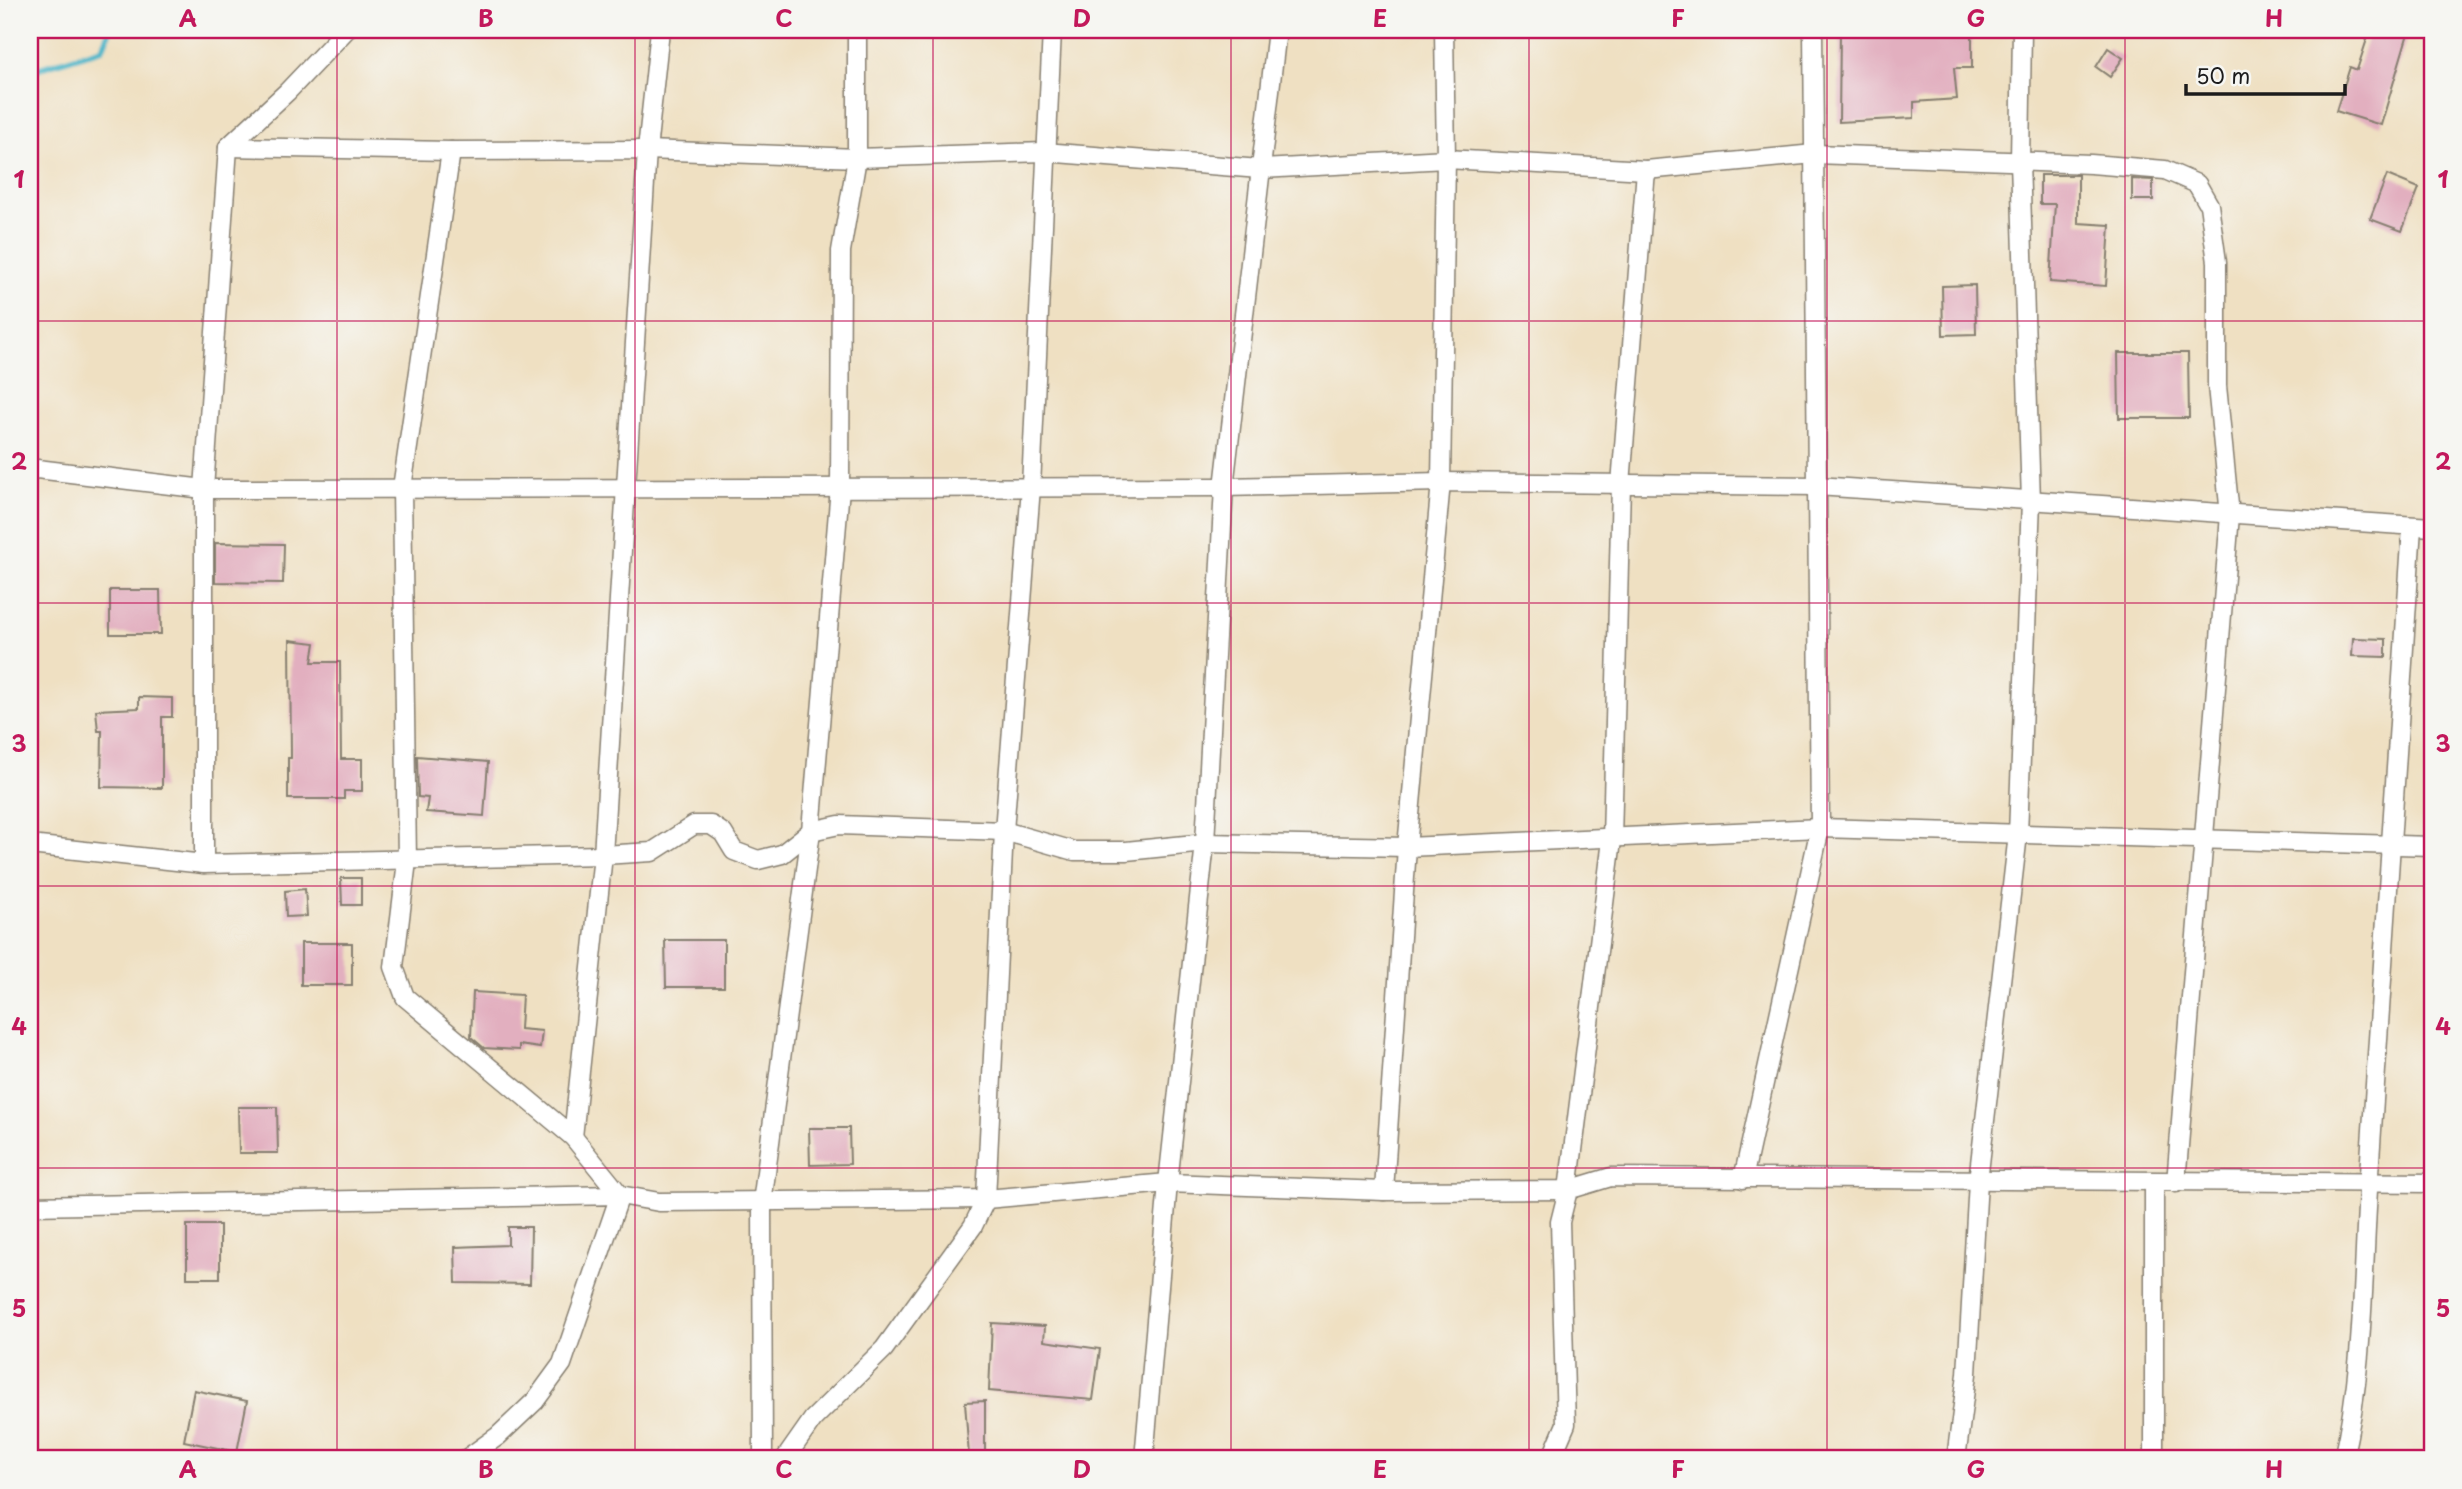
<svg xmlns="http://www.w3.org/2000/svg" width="2462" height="1489" viewBox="0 0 2462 1489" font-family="'Playpen Sans',sans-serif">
  <rect width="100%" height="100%" fill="#f6f6f2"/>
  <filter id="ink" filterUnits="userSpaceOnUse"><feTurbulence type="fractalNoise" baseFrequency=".0143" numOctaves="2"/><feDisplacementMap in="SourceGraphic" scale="14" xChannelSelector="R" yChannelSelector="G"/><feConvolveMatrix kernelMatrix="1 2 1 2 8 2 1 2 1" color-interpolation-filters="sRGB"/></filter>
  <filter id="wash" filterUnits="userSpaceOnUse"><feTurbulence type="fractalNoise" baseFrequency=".00686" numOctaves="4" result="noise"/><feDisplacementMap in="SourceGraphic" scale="28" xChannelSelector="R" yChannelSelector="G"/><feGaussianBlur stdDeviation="1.57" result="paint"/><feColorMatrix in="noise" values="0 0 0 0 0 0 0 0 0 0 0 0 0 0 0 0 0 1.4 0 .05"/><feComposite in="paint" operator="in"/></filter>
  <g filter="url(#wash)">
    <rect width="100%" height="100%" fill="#efe0c2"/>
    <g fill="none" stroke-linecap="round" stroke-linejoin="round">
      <polyline stroke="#4bb6c9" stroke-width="6" points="30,71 102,49 110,30"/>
    </g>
    <g id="blocks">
      <g fill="#e2afbf">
        <polygon points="1840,30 1972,30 1972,68 1954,68 1957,99 1914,102 1914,118 1839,122"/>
        <polygon points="2370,30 2409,30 2381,125 2336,111 2350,67 2357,70"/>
        <polygon points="2108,48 2123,58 2110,77 2096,67"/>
        <polygon points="2040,175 2078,175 2078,223 2110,225 2106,286 2050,282 2055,204 2040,204"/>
        <polygon points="2387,175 2419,188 2402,231 2370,219"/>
        <polygon points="2132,179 2153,180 2153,200 2132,200"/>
        <polygon points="1975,285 1976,334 1943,335 1942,286"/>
        <polygon points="2118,353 2188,353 2189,418 2119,418"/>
        <polygon points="215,543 284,544 283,583 215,582"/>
        <polygon points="110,590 160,590 161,634 110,634"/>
        <polygon points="2353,638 2386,639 2386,657 2352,656"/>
        <polygon points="290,640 315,643 312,662 340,662 341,759 362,759 362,791 344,791 344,799 288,799 288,758 291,758"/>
        <polygon points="139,697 172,698 172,717 162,717 162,788 101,787 102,731 98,731 96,710 139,708"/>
        <polygon points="417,756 488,762 484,816 426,812 428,798 418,797"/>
        <polygon points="341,878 361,878 361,905 342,905"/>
        <polygon points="305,889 307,916 286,917 285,891"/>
        <polygon points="665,940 724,940 724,987 666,987"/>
        <rect x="301" y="943" width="51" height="42"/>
        <polygon points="473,992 522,995 520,1029 542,1031 540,1048 519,1045 519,1050 484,1048 471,1037"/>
        <polygon points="238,1107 277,1107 278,1153 239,1153"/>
        <polygon points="809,1128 849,1128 850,1164 810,1165"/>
        <rect x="187" y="1225" width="33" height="53"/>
        <polygon points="508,1227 531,1227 530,1284 456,1283 455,1247 508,1245"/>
        <polygon points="992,1323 1045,1326 1044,1341 1100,1349 1093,1400 989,1391"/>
        <polygon points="194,1390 247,1401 237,1452 184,1441"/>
        <polygon points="985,1401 985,1455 969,1456 965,1402"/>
      </g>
    </g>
  </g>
  <g filter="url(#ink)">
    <use href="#blocks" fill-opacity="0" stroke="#867e6f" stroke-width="2"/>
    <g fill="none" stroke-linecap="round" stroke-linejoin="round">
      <g stroke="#867e6f" stroke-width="21">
        <g id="street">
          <polyline points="228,147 451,151 647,150 857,158 1044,152 1260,169 1446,159 1646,170 1814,154 2091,164 2165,170 2197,184 2209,205 2217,262 2217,386 2230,515 2176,1183"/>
          <polyline points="451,151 402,488 407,861 394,967 405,997 573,1137 620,1195 659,1202 986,1199 1168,1183 1384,1191 1568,1190 1611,1177 2432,1183"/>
          <polyline points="30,471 37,469 204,489 1224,487 1441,482 1817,486 2432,527"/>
          <polyline points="30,845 204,864 603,855 652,852 694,825 711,825 723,833 734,851 758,860 782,854 811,831 839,825 1004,831 1074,851 1126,851 1205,843 1407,847 1820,828 2432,846"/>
          <polyline points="204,864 204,489 228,147 287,92 346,30"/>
          <polyline points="573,1137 603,855 647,150 660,30"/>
          <polyline points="1743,1179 1820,828 1813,30"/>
          <polyline points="2154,1183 2154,1459"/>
          <polyline points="1384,1191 1407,847 1441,482 1446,159 1444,30"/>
          <polyline points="30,1206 620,1195 562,1364 535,1401 498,1436 466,1459"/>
          <polyline points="763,1459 762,1203 811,831 840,488 841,251 857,158 857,30"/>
          <polyline points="785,1459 813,1419 884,1349 973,1226 986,1199 1004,831 1031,487 1052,30"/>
          <polyline points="1144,1459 1168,1183 1205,843 1224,487 1277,30"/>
          <polyline points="1551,1459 1566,1424 1560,1222 1568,1190 1612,840 1621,484 1646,170"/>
          <polyline points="1956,1459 1967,1374 1978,1181 2018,834 2031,501 2020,161 2022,30"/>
          <path d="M 2343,1459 C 2366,1361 2362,1261 2370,1160 C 2386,949 2400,738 2412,527"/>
        </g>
      </g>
      <use href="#street" stroke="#fff" stroke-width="18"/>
    </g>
  </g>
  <path fill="none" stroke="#c2185b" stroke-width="2" stroke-opacity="0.55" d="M 337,30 L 337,1459M 635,30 L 635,1459M 933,30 L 933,1459M 1231,30 L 1231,1459M 1529,30 L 1529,1459M 1827,30 L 1827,1459M 2125,30 L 2125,1459M 30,321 L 2432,321M 30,603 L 2432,603M 30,886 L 2432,886M 30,1168 L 2432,1168"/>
  <rect width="2462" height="1489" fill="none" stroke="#f6f6f2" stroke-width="77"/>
  <path d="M2186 84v10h159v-10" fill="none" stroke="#1c1c1c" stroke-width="3.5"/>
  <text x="2196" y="84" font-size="21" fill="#1c1c1c" stroke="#f6f6f2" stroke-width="5" paint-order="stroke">50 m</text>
  <rect x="38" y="38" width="2386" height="1412" fill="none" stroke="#c2185b" stroke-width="2.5"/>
  <g font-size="23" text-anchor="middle" font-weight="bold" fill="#c2185b">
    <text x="188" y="27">A</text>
    <text x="486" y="27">B</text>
    <text x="784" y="27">C</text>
    <text x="1082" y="27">D</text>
    <text x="1380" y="27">E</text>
    <text x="1678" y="27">F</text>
    <text x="1976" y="27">G</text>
    <text x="2274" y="27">H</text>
    <text x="19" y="188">1</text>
    <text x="2443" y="188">1</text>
    <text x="19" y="470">2</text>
    <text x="2443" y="470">2</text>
    <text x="19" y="752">3</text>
    <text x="2443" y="752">3</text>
    <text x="19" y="1035">4</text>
    <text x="2443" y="1035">4</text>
    <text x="19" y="1317">5</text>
    <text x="2443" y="1317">5</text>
    <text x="188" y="1478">A</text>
    <text x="486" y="1478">B</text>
    <text x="784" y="1478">C</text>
    <text x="1082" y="1478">D</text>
    <text x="1380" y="1478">E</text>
    <text x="1678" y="1478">F</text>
    <text x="1976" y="1478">G</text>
    <text x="2274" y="1478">H</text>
  </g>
</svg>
